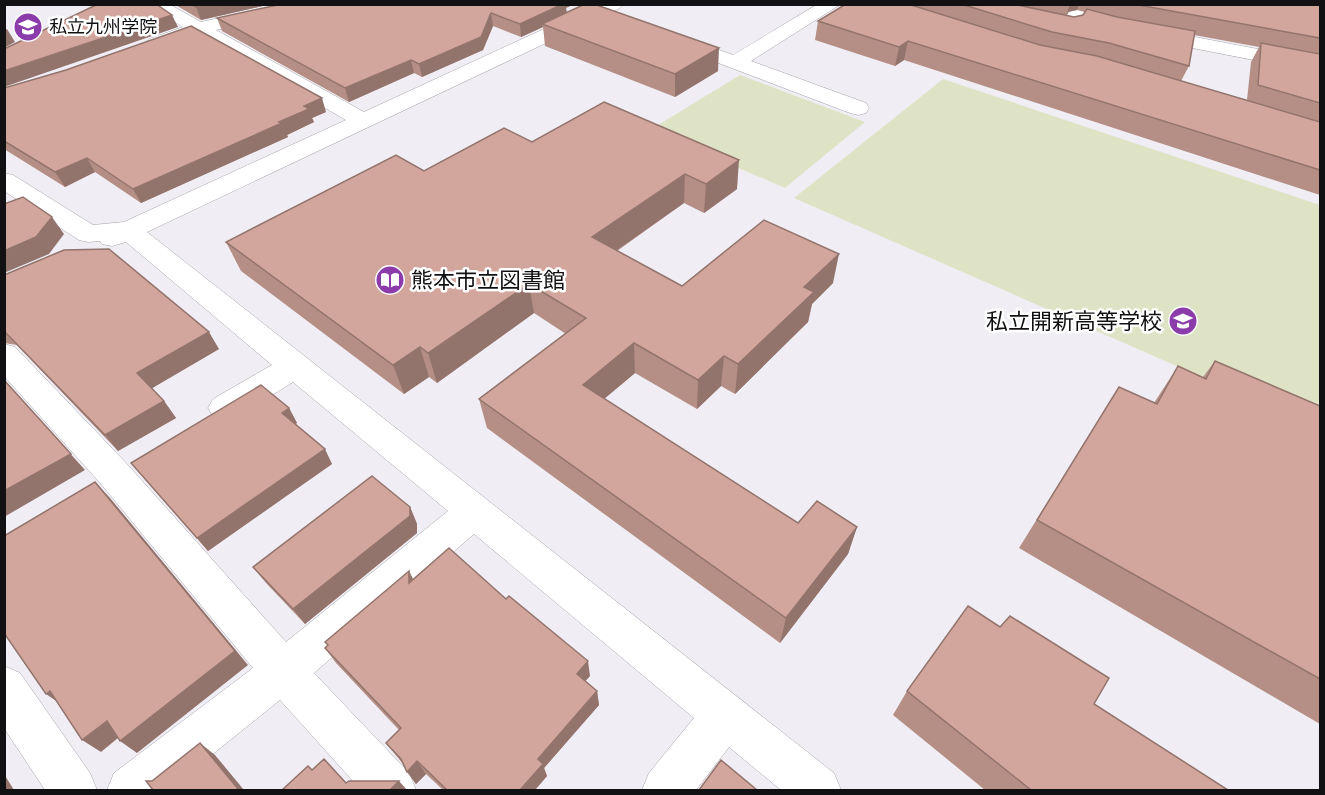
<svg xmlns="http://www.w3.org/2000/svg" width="1325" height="795" viewBox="0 0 1325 795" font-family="Karla,'Noto Sans JP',sans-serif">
  <rect width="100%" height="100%" fill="#f0eef4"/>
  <g fill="#dfe3c6">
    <polygon points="740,75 865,122 785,188 650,130"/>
    <polygon points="943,79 1320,205 1320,429 794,198"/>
  </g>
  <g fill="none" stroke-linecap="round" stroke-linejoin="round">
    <g stroke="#a5a4aa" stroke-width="1">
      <g id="minor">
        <polygon points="146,4 169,4 201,22 284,4 320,4 317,8 216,30 364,112 598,4 623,4 620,8 147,232 834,773 841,790 781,790 729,747 696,790 642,790 649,773 694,718 474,534 314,673 409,773 416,790 361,790 280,700 168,790 107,790 114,773 253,668 101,484 4,376 4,344 15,347 127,464 286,642 448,511 293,382 237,417 225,421 213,417 208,408 213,399 272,365 126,242 112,246 102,244 100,241 88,242 79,240 4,191 4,173 13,175 93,225 124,222 346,120 197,35 156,49 149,47 146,43 149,39 183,27"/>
        <polygon points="818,4 841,4 751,61 866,103 869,108 866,113 858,115 850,113 671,45 668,41 671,37 678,35 733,55"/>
        <polygon points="1075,4 1094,4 1077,27 1073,57 1070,61 1056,61 1053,57 1058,27"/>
        <polygon points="1148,28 1320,61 1320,73 1141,38 1138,34 1141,30"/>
        <polygon points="4,666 20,673 90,773 97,790 45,790 4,728"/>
      </g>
    </g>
    <use href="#minor" fill="#fff" fill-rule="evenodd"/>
  </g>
  <g fill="#b58f86" fill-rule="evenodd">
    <polygon points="174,4 271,4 201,20"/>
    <path d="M 845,4 L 1320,4 L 1320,195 L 904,60 L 895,66 L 815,40 L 818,21 ZM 1077,10 L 1085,12 L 1083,15 L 1074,17 L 1067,15 L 1068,12 ZM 1194,35 L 1259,47 L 1251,62 L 1247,100 L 1181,81 L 1189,66 Z"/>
    <polygon points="566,8 567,13 718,71 675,97 545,46 543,27 521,37 493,26 483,50 422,77 414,73 349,102 222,31 217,18"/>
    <polygon points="4,88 326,112 312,118 314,122 287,135 288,137 141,203 95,172 65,187 4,149"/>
    <polygon points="604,102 737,189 704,213 684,203 617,251 682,286 833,283 812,304 808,322 735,394 721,386 697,409 635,373 604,399 798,523 857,527 848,554 780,643 487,428 479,399 566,334 534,313 437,383 429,377 404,394 241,271 226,242 424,171 532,142"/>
    <polygon points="4,275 219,349 152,388 164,401 176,418 118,451 17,345 4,343"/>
    <polygon points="1215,361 1320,406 1320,724 1019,548 1119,387 1154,403 1178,366 1203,377"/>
    <polygon points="289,408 297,423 295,424 332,464 208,551 131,463"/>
    <polygon points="410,507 417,524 417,533 305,624 266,583 253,567"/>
    <polygon points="409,571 413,580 590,676 585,681 597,691 599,705 544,768 547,776 535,790 443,790 426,774 416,784 403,764 386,743 399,730 336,663 325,648 328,645 325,642"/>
    <polygon points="907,691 1094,704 1228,790 985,790 893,715"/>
  </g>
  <g fill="#93746d">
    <polygon points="208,4 271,4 201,20 196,7"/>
    <polygon points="556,4 575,4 566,8 567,16 542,24 543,27 521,37 520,24"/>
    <polygon points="1070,4 1079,4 1077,10 1068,12 1065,19"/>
    <polygon points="491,13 493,26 483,50 422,77 419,64"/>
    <polygon points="172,15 178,27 4,87 4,71"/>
    <polygon points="7,29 15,42 4,48 4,31"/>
    <polygon points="908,41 904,60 895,66 899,47"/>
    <polygon points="719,48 718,71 675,97 675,74"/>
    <polygon points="411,60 414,73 349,102 345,88"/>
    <polygon points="322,98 326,112 312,118 314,122 287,135 288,137 141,203 133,189 279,122 304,106"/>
    <polygon points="87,158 95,172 65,187 55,172"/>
    <polygon points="739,160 737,189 704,213 706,184"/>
    <polygon points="685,174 684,203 594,266 592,237"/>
    <polygon points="52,217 64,234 49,254 4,273 4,251"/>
    <polygon points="839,254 833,283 812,304 808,322 735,394 738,364 804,287"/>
    <polygon points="529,284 534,313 437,383 428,353"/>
    <polygon points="209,332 219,349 149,390 137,373"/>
    <polygon points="634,343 635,373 586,414 583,385"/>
    <polygon points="420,347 429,377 404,394 393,365"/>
    <polygon points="724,356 721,386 697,409 698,380"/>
    <polygon points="4,380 85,470 4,517"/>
    <polygon points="164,401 176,418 118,451 105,435"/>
    <polygon points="289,408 297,423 290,427 282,413"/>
    <polygon points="325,449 332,464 208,551 197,538"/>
    <polygon points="95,482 110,498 248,665 137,753 120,741"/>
    <polygon points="410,507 417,524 417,533 305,624 293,609"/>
    <polygon points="857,527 848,554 780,643 786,618"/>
    <polygon points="409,571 417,587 409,583"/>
    <polygon points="588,661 590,676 579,688 577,674"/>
    <polygon points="50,691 65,707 46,694"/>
    <polygon points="597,691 599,705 544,768 547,776 535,790 520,790 538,759"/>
    <polygon points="107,721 124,733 101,752 82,740"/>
    <polygon points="200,743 215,755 244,790 239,790"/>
    <polygon points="417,761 426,774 416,784 407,772"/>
    <polygon points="4,774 14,790 4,790"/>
    <polygon points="399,781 407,790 390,790"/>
  </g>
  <g fill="#d2a69c" stroke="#93746d" stroke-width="1.5">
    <polygon points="98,4 156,4 172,15 4,71 4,49"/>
    <polygon points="191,4 208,4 196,7"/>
    <polygon points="282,4 563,4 520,24 491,13 481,37 419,64 411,60 345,88 217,18"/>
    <polygon points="585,4 594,4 719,48 675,74 542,24"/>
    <polygon points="846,4 908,4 1040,45 1097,56 1320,122 1320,170 908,41 899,47 818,21"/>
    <polygon points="961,4 1013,4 1074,17 1083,15 1087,9 1117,17 1195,31 1189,66 1109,43 1052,32"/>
    <polygon points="1133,4 1320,4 1320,38"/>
    <polygon points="191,26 322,98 304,106 309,109 279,122 282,123 133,189 87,158 55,172 4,141 4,88 66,70"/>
    <polygon points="1261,43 1320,54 1320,103 1258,85"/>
    <polygon points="604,102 739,160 706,184 685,174 592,237 682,286 764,220 839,254 804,287 814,292 738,364 724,356 698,380 634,343 583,385 798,523 817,501 857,527 786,618 479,399 586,318 529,284 428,353 420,347 393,365 226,242 396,155 424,171 504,128 532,142"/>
    <polygon points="23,197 52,217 36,237 4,251 4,204"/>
    <polygon points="109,249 209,332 137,373 164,401 105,435 4,331 4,275 64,250"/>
    <polygon points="1215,361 1320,406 1320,679 1037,520 1119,387 1157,404 1178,366 1206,379"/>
    <polygon points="4,380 71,454 4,491"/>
    <polygon points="261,385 289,408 282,413 325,449 197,538 131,463"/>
    <polygon points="372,476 410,507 410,516 293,609 253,567"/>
    <polygon points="95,482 235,651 120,741 107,721 82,740 50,691 46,694 4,633 4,536"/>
    <polygon points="449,548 506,599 509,596 588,661 577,674 597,691 538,759 543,764 520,790 447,790 417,761 407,772 401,759 386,743 401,728 325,648 328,645 325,642 409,571 409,583"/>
    <polygon points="968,606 1000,627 1010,616 1109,678 1094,704 1228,790 1031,790 907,691"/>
    <polygon points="200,743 239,790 153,790 146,781 152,781"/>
    <polygon points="324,759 346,783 349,781 399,781 390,790 282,790 308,766 312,770"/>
    <polygon points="721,760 757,790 699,790"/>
  </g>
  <defs>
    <g id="school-disc" transform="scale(1.5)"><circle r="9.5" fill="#8b3baa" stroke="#fff"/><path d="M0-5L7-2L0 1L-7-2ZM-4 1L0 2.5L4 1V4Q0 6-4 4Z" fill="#fff"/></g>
    <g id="library-disc" transform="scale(1.5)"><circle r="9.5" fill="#8b3baa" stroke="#fff"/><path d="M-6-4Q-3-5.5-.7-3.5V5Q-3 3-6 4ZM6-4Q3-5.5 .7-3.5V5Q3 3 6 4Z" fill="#fff"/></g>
  </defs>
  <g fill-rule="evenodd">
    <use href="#school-disc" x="28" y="27"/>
    <use href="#library-disc" x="390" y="280"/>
    <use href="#school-disc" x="1183" y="321"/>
  </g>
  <g text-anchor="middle" stroke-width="5" stroke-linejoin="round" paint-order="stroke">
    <g font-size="18" fill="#111113" stroke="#fff" text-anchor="start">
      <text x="49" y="33">私立九州学院</text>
    </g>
    <g font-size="22" fill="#111113" stroke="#fff" text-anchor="start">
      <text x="411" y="288">熊本市立図書館</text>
      <text x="1162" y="329" text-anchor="end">私立開新高等学校</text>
    </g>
  </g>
  <rect width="1325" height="795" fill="none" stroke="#111113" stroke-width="12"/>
</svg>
